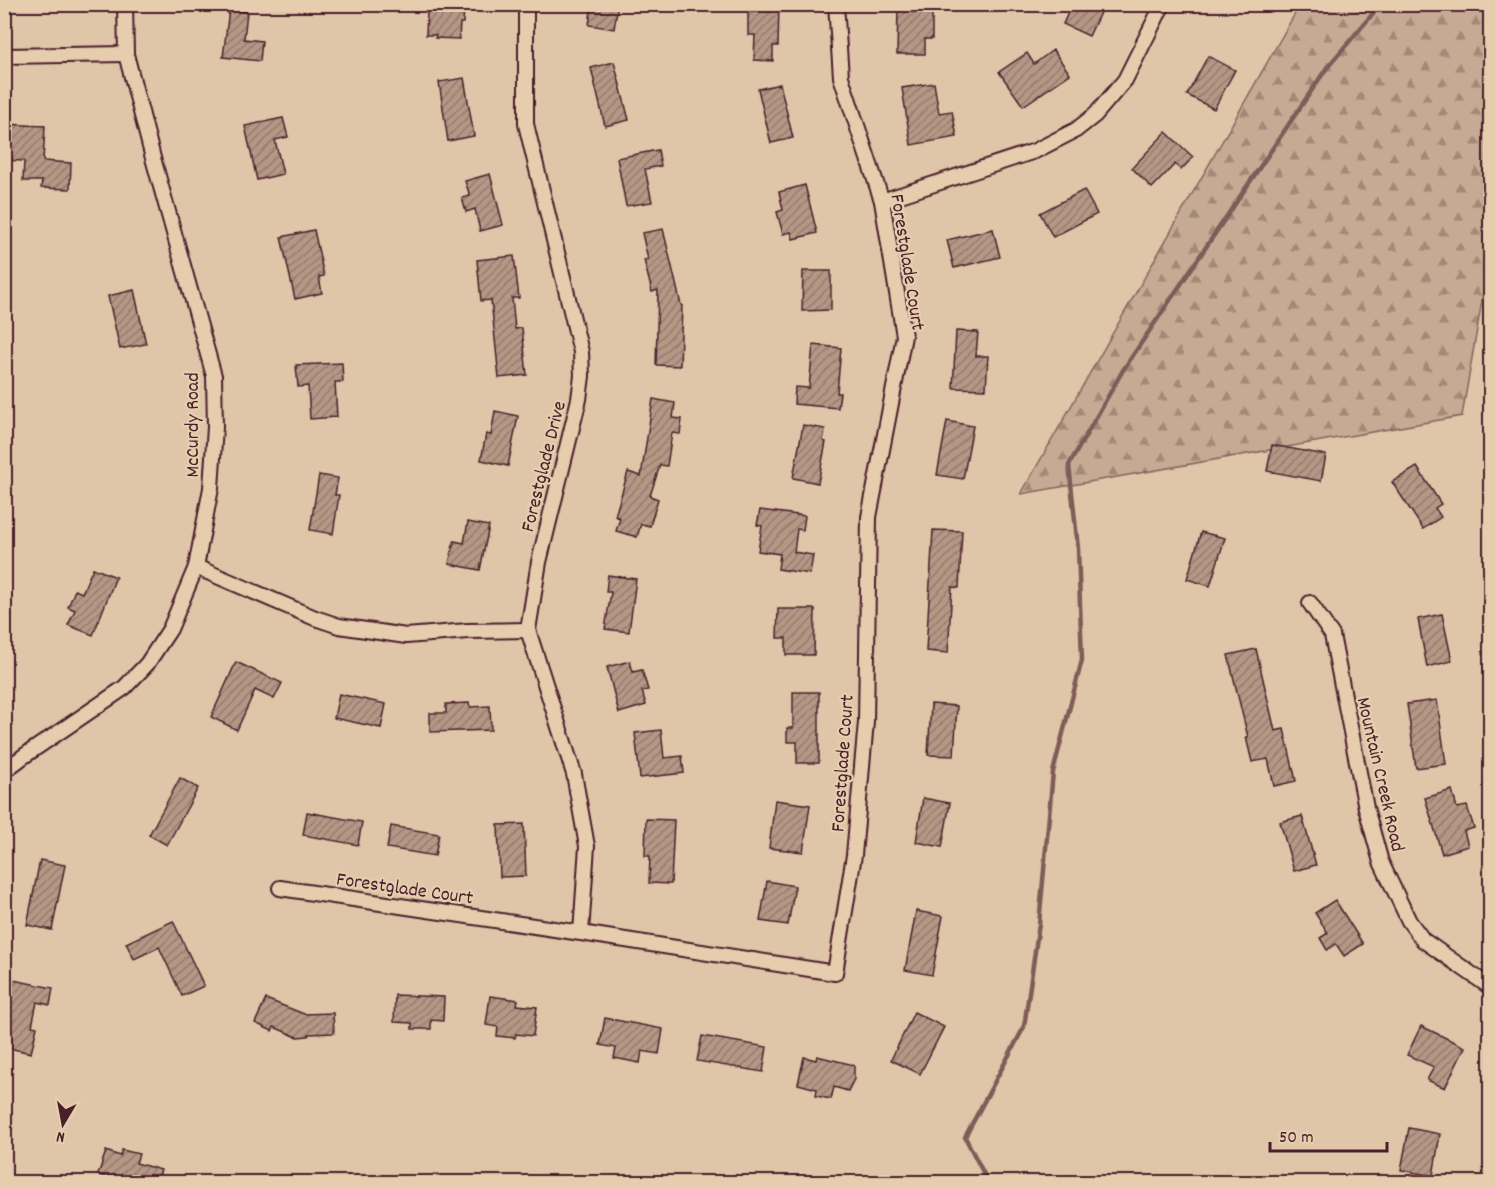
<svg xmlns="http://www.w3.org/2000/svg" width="1495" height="1187" viewBox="0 0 1495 1187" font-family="Dekko,sans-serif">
  <defs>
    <pattern id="forest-firs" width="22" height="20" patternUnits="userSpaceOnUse" patternTransform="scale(1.5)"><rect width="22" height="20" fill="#c6aa93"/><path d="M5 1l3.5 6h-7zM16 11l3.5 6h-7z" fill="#a38a78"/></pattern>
    <pattern id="building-hatch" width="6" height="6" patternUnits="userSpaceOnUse" patternTransform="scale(1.5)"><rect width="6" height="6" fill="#b59785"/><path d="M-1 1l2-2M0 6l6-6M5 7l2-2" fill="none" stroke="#957b6d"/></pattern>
  </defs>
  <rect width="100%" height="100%" fill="#dfc6a8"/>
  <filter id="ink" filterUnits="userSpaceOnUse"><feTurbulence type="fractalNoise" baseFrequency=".0167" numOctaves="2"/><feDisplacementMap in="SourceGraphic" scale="12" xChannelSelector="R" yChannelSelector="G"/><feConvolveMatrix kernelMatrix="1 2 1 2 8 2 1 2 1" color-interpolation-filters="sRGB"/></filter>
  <g filter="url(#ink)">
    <polygon fill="url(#forest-firs)" stroke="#88645f" stroke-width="1.5" points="1300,5 1490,5 1490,254 1462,416 1021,494"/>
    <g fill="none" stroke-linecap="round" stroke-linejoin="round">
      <polyline stroke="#7f5c58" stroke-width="4.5" points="988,1182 965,1137 1024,1027 1039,924 1053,772 1082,660 1078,548 1069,465 1123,370 1326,69 1381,4"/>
    </g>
    <g fill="url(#building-hatch)" stroke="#4a1f2b" stroke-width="1.5">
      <polygon points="436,4 464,4 463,23 460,23 459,39 435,38 436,35 426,35 427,11 436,12"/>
      <polygon points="592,4 618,4 614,29 589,25"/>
      <polygon points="748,4 779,4 778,46 773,46 773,61 754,60 755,35 748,35"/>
      <polygon points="908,4 921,4 921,10 932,10 932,39 925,39 925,54 897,54 898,8 908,8"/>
      <polygon points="1072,4 1104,4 1089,36 1063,24"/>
      <polygon points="229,10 247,12 244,39 262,41 260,61 223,57"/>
      <polygon points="1053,50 1070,74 1023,106 999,72 1027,53 1034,64"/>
      <polygon points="1208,56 1235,70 1214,109 1187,95"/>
      <polygon points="614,62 629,120 605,126 591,68"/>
      <polygon points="464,78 474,136 448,141 439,82"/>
      <polygon points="934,83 939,113 952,111 957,137 911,145 902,88"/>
      <polygon points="780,84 793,138 771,143 758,89"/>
      <polygon points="283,118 288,137 275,140 283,174 257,180 245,126"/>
      <polygon points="4,124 45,126 43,161 71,163 70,189 41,188 42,181 23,181 24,161 4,160"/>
      <polygon points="1166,132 1193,157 1181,170 1175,164 1152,188 1132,168"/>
      <polygon points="658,150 661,166 645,169 652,202 626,206 617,158"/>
      <polygon points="490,174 503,225 480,231 475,209 466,212 462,198 470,196 465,181"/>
      <polygon points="805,185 817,233 793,239 791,232 783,234 777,212 783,210 779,192"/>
      <polygon points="1084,190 1097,214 1053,237 1040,213"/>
      <polygon points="663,229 681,305 682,305 680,366 656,365 658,290 652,292 644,260 648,259 642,233"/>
      <polygon points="993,229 1000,257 954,268 947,240"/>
      <polygon points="314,230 324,276 319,277 322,293 295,299 281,237"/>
      <polygon points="514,256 519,298 512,298 515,329 522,328 527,375 499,378 491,300 481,301 477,260"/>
      <polygon points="803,271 831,271 831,310 802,311"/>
      <polygon points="134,290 146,344 120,349 108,296"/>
      <polygon points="956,331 978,332 976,356 988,356 986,389 953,388"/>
      <polygon points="813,345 841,348 837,393 840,393 838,408 794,404 795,387 809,388"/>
      <polygon points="342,363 343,382 335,382 337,417 310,419 308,386 298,387 296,365"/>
      <polygon points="653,399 675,403 673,418 682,419 680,434 672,433 667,466 660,465 650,496 658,499 650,526 641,524 637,537 616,531 620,518 615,516 628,472 641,476"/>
      <polygon points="495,411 518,416 508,466 481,460 486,434 491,435"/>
      <polygon points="947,421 973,426 963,479 937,475"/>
      <polygon points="803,425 825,429 823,441 826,442 818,483 793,478"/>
      <polygon points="1272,445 1326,455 1321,481 1267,471"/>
      <polygon points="1417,467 1441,504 1435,508 1441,517 1423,529 1392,482"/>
      <polygon points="319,475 338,478 335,495 339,495 333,534 310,530"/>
      <polygon points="760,510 805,516 803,530 797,529 794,552 813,555 810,574 778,569 780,554 758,551 762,526 757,525"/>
      <polygon points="468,522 489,526 480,570 449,564 454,541 464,543"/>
      <polygon points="933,530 962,531 959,588 952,587 948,653 926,651"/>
      <polygon points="1201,532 1225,538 1210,586 1187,579"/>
      <polygon points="93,568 116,577 93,635 68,625 75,610 68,607 75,590 82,593"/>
      <polygon points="608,575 636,579 629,632 605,629 611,592 606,592"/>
      <polygon points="778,609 815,609 814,655 786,655 786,638 777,638"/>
      <polygon points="1442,614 1452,661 1427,667 1418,619"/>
      <polygon points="1256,649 1275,731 1284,729 1296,781 1274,786 1268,759 1252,762 1246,737 1248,737 1228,655"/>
      <polygon points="630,661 633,672 642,670 648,690 642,691 646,705 619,713 607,667"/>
      <polygon points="236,662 282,683 274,699 255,690 237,730 211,717"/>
      <polygon points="793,692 819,692 819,763 797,763 797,742 787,742 787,728 793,728"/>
      <polygon points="339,694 386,704 381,728 334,718"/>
      <polygon points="1437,700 1446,764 1416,768 1407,704"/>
      <polygon points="469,703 470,707 490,706 491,730 430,732 430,713 446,713 446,704"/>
      <polygon points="931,704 957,706 954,756 928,755"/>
      <polygon points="661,730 664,758 682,756 684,773 640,778 635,733"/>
      <polygon points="180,778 198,788 167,845 149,835"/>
      <polygon points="1452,790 1457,808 1467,806 1474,828 1464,831 1468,846 1442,854 1425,798"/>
      <polygon points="923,798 950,803 942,847 916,842"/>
      <polygon points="775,800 810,805 803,852 769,848"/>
      <polygon points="307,812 362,822 358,845 303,835"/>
      <polygon points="1302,816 1316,865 1294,871 1280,822"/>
      <polygon points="646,819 674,820 671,884 649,883 650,856 645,856"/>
      <polygon points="524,824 526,876 500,877 498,825"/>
      <polygon points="391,826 439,834 435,856 387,848"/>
      <polygon points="40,860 65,865 52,930 27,925"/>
      <polygon points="767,881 795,886 788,925 760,921"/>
      <polygon points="1335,900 1363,944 1344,956 1336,944 1327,950 1320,938 1328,933 1315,913"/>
      <polygon points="916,911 943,916 932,975 905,970"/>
      <polygon points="173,921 204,986 182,996 159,947 134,959 126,943"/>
      <polygon points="13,980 53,988 50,1005 37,1002 32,1026 37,1027 31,1053 4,1047 4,1024"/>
      <polygon points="395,995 444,997 443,1021 431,1020 431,1029 412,1029 412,1023 394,1022"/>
      <polygon points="490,996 518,1000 517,1005 537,1007 533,1036 516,1034 515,1038 497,1036 498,1027 486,1025"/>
      <polygon points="266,999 304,1014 333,1013 334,1033 309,1034 308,1036 297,1037 274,1027 272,1031 255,1023"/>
      <polygon points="914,1012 944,1027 920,1074 891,1060"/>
      <polygon points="605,1018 663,1029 659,1054 642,1051 640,1063 614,1058 616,1048 600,1045"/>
      <polygon points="1421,1026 1465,1047 1445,1088 1427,1080 1434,1067 1407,1055"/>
      <polygon points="702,1036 767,1047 763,1072 697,1061"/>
      <polygon points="817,1056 854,1065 854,1079 848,1091 834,1087 831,1099 816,1096 817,1089 798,1084 804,1057 816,1060"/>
      <polygon points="1409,1128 1440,1134 1433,1176 1401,1170"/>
      <polygon points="122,1150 139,1154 136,1163 161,1170 157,1182 123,1182 98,1175 106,1151 120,1156"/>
    </g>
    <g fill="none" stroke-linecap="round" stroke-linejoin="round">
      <g stroke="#4a1f2b" stroke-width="18">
        <g id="street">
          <polyline points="526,4 526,124 581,352 582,376 579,399 539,562 528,630 574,774 587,846 581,933"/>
          <polyline points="4,56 126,54"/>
          <polyline points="882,201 1035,151 1076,130 1095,115 1125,80 1163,4"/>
          <polyline points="196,567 315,618 339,626 406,636 468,631 528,630"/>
          <polyline points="1310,603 1332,635 1366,808 1381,862 1409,921 1423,940 1490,987"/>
          <polyline points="4,771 24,756 124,688 147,664 170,629 196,567 211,488 215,427 214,376 153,158 126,54 125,4"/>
          <polyline points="280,888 581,933 835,973 854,855 866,722 869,517 904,336 882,201 841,77 836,4"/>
        </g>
      </g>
      <use href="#street" stroke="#e5cdad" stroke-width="14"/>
    </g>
  </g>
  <g text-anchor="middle" stroke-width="4.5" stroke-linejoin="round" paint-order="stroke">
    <g font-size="20" fill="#4a1f2b" stroke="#e5cdad">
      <text transform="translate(909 262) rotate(81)" y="7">Forestglade Court</text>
      <text transform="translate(191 425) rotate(-90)" y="7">McCurdy Road</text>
      <text transform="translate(542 466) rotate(-76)" y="7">Forestglade Drive</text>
      <text transform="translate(841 763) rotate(-86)" y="7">Forestglade Court</text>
      <text transform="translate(1382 774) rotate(77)" y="7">Mountain Creek Road</text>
      <text transform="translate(405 887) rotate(8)" y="7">Forestglade Court</text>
    </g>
  </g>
  <rect width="1495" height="1187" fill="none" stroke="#e5cdad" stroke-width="24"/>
  <rect x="12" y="12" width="1471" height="1163" fill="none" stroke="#4a1f2b" stroke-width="2" filter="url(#ink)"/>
  <g transform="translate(63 1124) rotate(190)" stroke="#e5cdad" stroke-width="4.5" paint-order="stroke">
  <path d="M0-4.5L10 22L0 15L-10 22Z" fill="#4a1f2b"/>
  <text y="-9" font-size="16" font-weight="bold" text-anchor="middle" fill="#4a1f2b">N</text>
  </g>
  <path d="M1270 1142v9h117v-9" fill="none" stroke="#4a1f2b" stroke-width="3"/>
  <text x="1279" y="1142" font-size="18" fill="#4a1f2b" stroke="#e5cdad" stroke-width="4.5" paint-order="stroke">50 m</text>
</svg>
